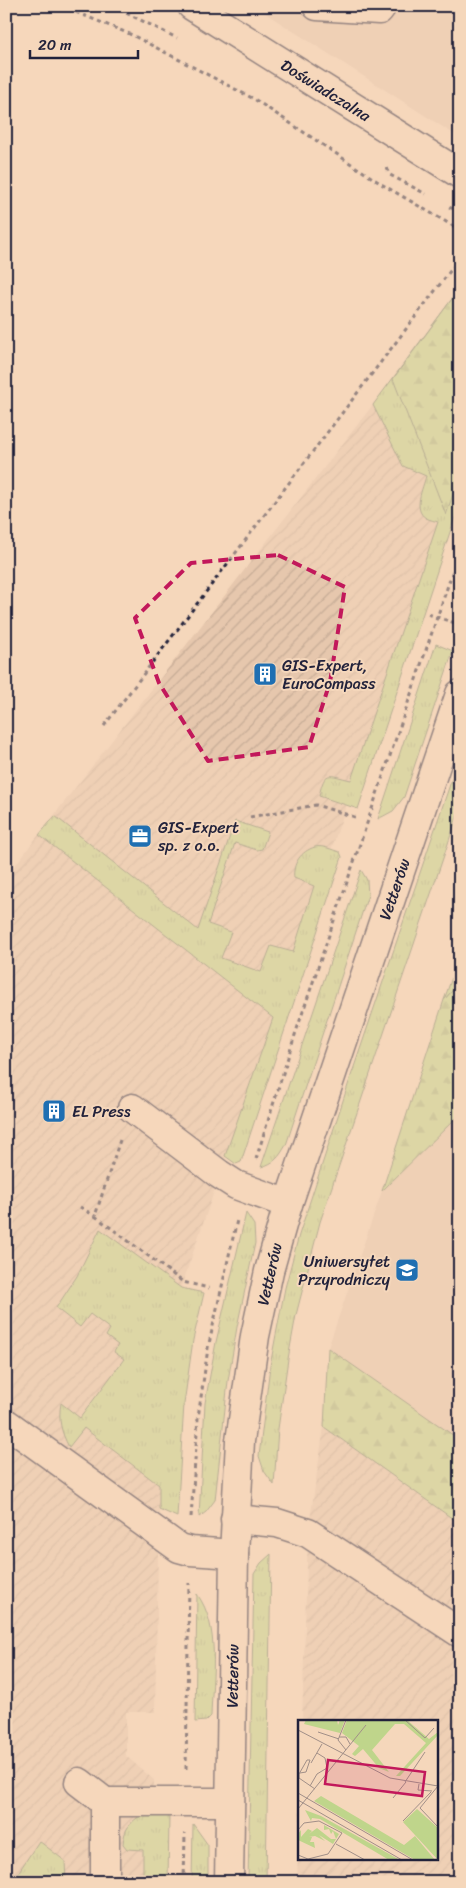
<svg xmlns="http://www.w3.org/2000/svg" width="466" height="1888" viewBox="0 0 466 1888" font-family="Sriracha,sans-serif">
  <defs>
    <pattern id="industrial-furrows" width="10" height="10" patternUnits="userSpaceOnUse" patternTransform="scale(1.25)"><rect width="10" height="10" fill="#e6c7ad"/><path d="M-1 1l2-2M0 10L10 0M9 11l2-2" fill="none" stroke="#c5ab96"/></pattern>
    <pattern id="grass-tufts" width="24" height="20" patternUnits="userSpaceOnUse" patternTransform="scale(1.25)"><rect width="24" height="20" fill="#bfd58b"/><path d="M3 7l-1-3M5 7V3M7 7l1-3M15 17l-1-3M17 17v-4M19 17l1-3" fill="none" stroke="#a4b779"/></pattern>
    <pattern id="forest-firs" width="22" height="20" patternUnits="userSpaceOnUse" patternTransform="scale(1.25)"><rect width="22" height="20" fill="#bfd58b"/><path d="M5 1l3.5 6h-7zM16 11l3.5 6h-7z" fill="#a4b779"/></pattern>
  </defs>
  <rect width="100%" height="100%" fill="#f5d7bb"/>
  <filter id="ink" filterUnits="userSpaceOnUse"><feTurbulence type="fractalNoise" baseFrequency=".02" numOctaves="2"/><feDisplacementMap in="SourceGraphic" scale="10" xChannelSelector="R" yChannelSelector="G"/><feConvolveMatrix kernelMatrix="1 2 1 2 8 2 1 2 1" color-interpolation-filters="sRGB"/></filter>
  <g filter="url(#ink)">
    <g fill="#e6c7ad">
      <polygon points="254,6 460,6 460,138"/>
      <polygon points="460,955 460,1524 324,1427 328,1348 382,1191"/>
    </g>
    <g fill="url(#industrial-furrows)">
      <polygon points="393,379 446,515 162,1343 155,1712 126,1712 126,1756 154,1780 154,1882 6,1882 6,877"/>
      <polygon points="324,1427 460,1524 460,1882 297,1882 300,1791 300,1859 437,1859 437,1722 302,1722 308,1533"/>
    </g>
    <g fill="url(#grass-tufts)" stroke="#707c63">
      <path d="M 460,288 L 460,502 L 358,809 L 319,796 C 325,769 328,775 351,780 L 438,522 C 435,521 430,520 426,518 C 412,510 423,488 426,476 L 403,466 L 373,405 Z"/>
      <polygon points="436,644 453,651 404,797 393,811 378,819"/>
      <polygon points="460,755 460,808 320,1222 296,1315 288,1359 278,1429 274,1485 264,1471 259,1456 270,1366 285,1288 299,1235 352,1073"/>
      <path d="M 55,816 L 198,930 L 235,821 L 268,832 L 262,849 L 257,850 L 235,843 L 208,924 L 231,932 L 221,958 L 261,972 L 271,946 L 293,952 L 314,886 L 294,878 C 292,864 301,851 315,847 C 323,845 332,850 340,852 L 342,857 L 241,1162 L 236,1164 L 225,1156 L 273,1018 L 39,835 Z"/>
      <path d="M 361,870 L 367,880 L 368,895 L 286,1145 C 279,1157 275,1163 261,1167 Z"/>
      <polygon points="460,955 460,982 444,1000"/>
      <polygon points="246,1213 254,1225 255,1243 237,1327 228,1381 215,1500 206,1512 199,1517 205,1403 216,1342"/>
      <path d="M 100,1229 L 181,1288 L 204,1293 L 193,1340 L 184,1404 L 177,1517 L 159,1509 L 159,1485 L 84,1428 L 69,1447 C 61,1432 58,1420 61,1403 L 80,1418 L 124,1359 L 114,1352 L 118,1345 L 106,1336 L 110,1329 L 90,1314 L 80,1327 L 56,1308 L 77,1276 Z"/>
      <polygon points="271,1554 266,1882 248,1882 254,1574 261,1563"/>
      <path d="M 197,1594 C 221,1627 212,1677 211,1716 L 206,1721 L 195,1722 Z"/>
      <path d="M 143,1814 L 169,1815 L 168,1882 L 143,1882 L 143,1850 L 127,1849 L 123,1844 C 124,1829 130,1822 143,1814 Z"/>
      <polygon points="193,1824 208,1845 208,1882 192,1882"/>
      <polygon points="39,1841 65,1861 66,1882 12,1882"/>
    </g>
    <g fill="url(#forest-firs)" stroke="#707c63">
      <polygon points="460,288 460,474 446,515 393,379"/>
      <polygon points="460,982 460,1114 382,1191 444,1000"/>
      <polygon points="328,1348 460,1440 460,1524 324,1427"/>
    </g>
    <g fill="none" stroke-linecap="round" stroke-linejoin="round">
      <g stroke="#22223b" stroke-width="31">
        <g id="minor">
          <polyline points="192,6 460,174"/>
          <polyline points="317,6 379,10 382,6"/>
          <polyline points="132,1108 219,1174 236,1185 288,1204"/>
          <polyline points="6,1423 179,1548 190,1551 234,1554"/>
          <polyline points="235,1519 277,1523 308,1533 460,1633"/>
          <polyline points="79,1782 105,1802"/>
          <polyline points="105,1882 105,1802 230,1802"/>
          <polyline points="229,1882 234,1554 240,1441 255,1336 269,1271 288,1204 460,694"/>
        </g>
      </g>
      <g stroke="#22223b" stroke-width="3" stroke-dasharray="4 4" stroke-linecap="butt">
        <polyline points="61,6 132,35 254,99 383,185 460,230"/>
        <polyline points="112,6 177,38"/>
        <polyline points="387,168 390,175 426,194"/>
        <polyline points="449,207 460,212"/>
        <polyline points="428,614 455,623"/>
        <polyline points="104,726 460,258"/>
        <polyline points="250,817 316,805 358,818"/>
        <polyline points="120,1140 95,1216 183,1282 209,1288"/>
        <polyline points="256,1159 295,1035 460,550"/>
        <polyline points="80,1207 95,1216"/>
        <polyline points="191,1517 198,1418 208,1348 237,1220"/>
        <polyline points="186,1769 189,1583"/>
        <polyline points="184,1882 185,1833"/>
      </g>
      <use href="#minor" stroke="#f5d7bb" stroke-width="28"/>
    </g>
  </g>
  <path d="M0 0H466V1888H0ZM 278,555 L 345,587 L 330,682 L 309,747 L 208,761 L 159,683 L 135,618 L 191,563 Z" fill="#f5d7bb" fill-opacity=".55" fill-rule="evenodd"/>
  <path fill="none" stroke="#c2185b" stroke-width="4" stroke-dasharray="10 6" stroke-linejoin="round" d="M 278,555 L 345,587 L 330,682 L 309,747 L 208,761 L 159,683 L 135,618 L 191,563 Z"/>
  <defs>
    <g id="building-square" transform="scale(1.25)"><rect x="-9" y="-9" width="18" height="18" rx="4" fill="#1f6fb2" stroke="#f5d7bb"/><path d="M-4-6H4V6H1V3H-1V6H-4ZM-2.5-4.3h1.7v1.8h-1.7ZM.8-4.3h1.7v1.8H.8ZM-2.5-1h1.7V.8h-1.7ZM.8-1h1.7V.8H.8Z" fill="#fff"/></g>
    <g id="office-square" transform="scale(1.25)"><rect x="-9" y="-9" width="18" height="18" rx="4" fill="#1f6fb2" stroke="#f5d7bb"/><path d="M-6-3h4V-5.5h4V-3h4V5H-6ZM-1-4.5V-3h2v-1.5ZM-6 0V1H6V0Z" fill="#fff"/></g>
    <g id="university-square" transform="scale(1.25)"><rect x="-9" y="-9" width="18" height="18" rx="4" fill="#1f6fb2" stroke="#f5d7bb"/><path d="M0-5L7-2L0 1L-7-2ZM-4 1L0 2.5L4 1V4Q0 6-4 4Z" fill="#fff"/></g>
  </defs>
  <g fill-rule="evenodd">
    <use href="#building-square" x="265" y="674"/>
    <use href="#office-square" x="140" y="836"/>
    <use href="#building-square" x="54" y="1111"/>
    <use href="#university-square" x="407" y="1270"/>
  </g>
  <g text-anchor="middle" stroke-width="4" stroke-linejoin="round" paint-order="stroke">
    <g font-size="16" fill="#22223b" stroke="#f5d7bb">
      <text transform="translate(326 90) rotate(32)" y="6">Doświadczalna</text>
      <text transform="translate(394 889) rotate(-71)" y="6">Vetterów</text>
      <text transform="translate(269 1274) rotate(-77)" y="6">Vetterów</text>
      <text transform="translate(232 1676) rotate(-89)" y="6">Vetterów</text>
    </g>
    <g font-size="16" fill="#22223b" stroke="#f5d7bb" text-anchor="start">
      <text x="282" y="671">GIS-Expert,<tspan x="282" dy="18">EuroCompass</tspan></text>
      <text x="158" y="833">GIS-Expert<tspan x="158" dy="18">sp. z o.o.</tspan></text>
      <text x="72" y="1117">EL Press</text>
      <text x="390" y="1267" text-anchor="end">Uniwersytet<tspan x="390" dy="18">Przyrodniczy</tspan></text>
    </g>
  </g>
  <g transform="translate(298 1720)">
    <rect width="140" height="140" fill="#f5d7bb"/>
    <path d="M 23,76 L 106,125 L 117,116 L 137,140 L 117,140 L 16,81 ZM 119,89 L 140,108 L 140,140 L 105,102 ZM 26,105 L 41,114 L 35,124 L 21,115 L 27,121 L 17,116 L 11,117 L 14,117 L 12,122 L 16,122 L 17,128 L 0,120 L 0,114 L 3,110 L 3,117 L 10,109 L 14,111 L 11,114 L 19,108 L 33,119 L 38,119 L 35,111 L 33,114 L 31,109 L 26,110 Z" fill="#bfd58b"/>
    <path d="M 49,0 L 109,0 L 131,19 L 140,12 L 140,15 L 102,56 L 98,56 L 128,23 L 106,4 L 97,4 L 74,30 L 91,52 L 81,48 L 65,29 L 57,36 L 54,34 L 61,26 L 44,13 ZM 7,90 L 23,96 L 102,140 L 91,140 L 22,99 L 14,98 L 13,101 Z" fill="#bfd58b"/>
    <path d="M 8,0 L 39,0 L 40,5 L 42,0 L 47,0 L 42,13 L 6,4 Z" fill="#bfd58b"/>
    <path fill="none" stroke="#a18f88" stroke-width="1" d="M 107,0 L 127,18 L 136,8M 0,10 L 92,58 L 140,66M 20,12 L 41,19M 41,17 L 48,17 L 52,24M 48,30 L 40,20 L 48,0M 13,43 L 24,24M 2,53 L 8,52 L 12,40 L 9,40 L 1,54 L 1,58 L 17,69M 107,62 L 127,32M 121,64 L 120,70 L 134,71M 12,66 L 19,54 L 29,48 L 27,38 L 19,33M 140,66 L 122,88 L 140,107M 0,73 L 115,140M 95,78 L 108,62M 0,80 L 104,140M 0,89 L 68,5M 105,101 L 133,72M 0,110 L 6,103 L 21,101 L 44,113 L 30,134 L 10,139 L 0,135M 38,124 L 67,140"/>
    <path fill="#c2185b" fill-opacity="0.15" stroke="#c2185b" stroke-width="2.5" d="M 30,40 L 127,52 L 124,76 L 27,64 Z"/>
    <rect width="140" height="140" fill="none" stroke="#22223b" stroke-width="2.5"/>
  </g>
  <rect width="466" height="1888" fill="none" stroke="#f5d7bb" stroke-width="25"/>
  <rect x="12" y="12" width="441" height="1863" fill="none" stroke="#22223b" stroke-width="2" filter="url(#ink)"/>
  <path d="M30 50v8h108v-8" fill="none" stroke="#22223b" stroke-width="2.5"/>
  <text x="38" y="50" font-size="15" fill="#22223b" stroke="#f5d7bb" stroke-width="4" paint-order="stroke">20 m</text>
</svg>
